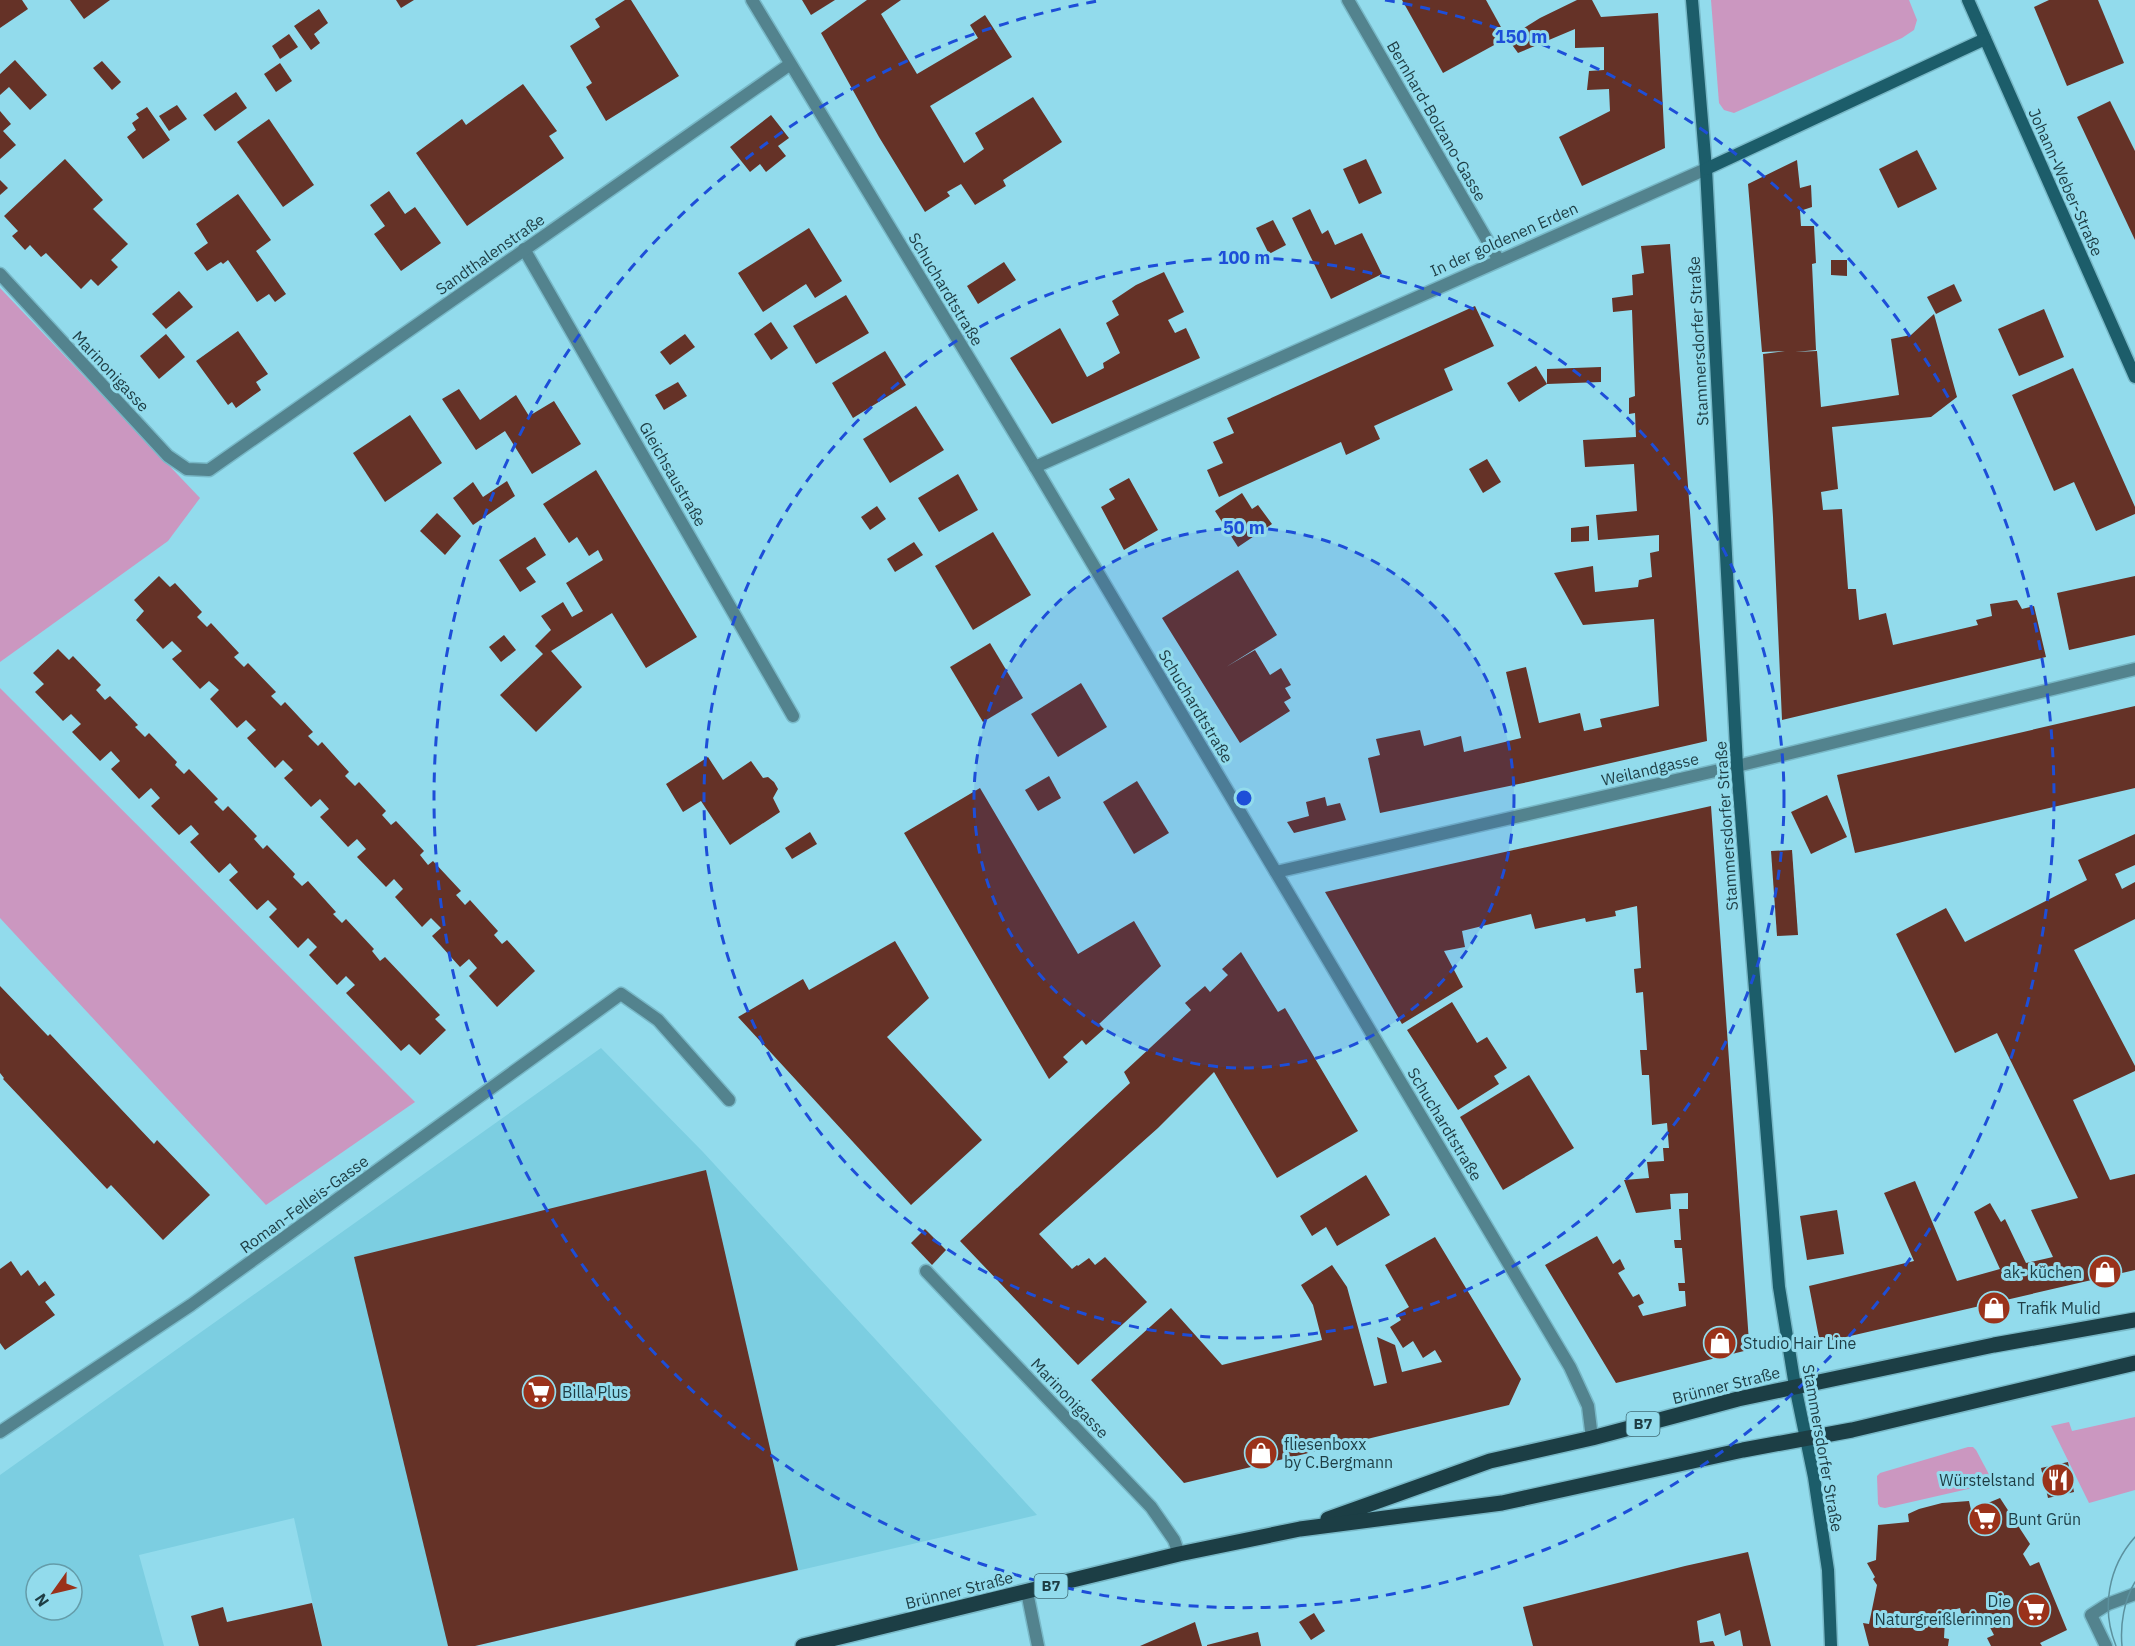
<svg xmlns="http://www.w3.org/2000/svg" width="2135" height="1646" viewBox="0 0 2135 1646" font-family="'IBM Plex Sans',sans-serif">
  <rect width="100%" height="100%" fill="#92dbec"/>
  <path fill="#7ccee1" fill-rule="evenodd" d="M 601,1048 L 703,1152 L 1037,1515 L 475,1646 L 322,1646 L 294,1518 L 139,1555 L 164,1646 L 0,1646 L 0,1475 ZM 36,1574 L 72,1574 L 72,1610 L 36,1610 Z"/>
  <g fill="#cb97c0">
    <polygon points="1711,0 1909,0 1917,20 1914,30 1902,38 1734,113 1724,110 1719,103"/>
    <polygon points="0,288 200,498 168,541 0,662"/>
    <polygon points="0,688 415,1102 266,1205 0,918"/>
    <polygon points="2135,1417 2135,1490 2089,1503 2051,1426 2069,1422 2072,1431"/>
    <polygon points="1968,1447 1973,1447 1976,1450 1992,1480 1990,1484 1885,1508 1880,1507 1878,1504 1877,1476 1880,1473"/>
  </g>
  <g fill="#653227">
    <polygon points="0,0 22,0 28,9 0,28"/>
    <polygon points="70,0 110,0 84,19"/>
    <polygon points="396,0 414,0 401,8"/>
    <polygon points="625,0 631,0 679,76 606,121 586,87 592,83 570,46 600,27 595,19"/>
    <polygon points="802,0 835,0 811,15"/>
    <polygon points="867,0 901,0 881,14 917,74 978,38 970,25 985,15 1012,57 930,106 964,163 984,149 975,133 1033,97 1062,142 1003,180 1006,186 975,205 961,184 947,192 950,196 925,212 879,137 821,33"/>
    <polygon points="1402,0 1486,0 1507,38 1443,73"/>
    <polygon points="1577,0 1592,0 1601,17 1658,13 1665,148 1582,186 1559,137 1610,111 1609,89 1587,90 1589,71 1604,70 1604,47 1575,48 1575,29 1518,53 1510,42 1519,31 1540,18"/>
    <polygon points="2049,0 2098,0 2124,63 2067,86 2034,7"/>
    <polygon points="319,9 328,23 314,34 320,43 311,50 294,26"/>
    <polygon points="289,34 298,47 280,59 272,46"/>
    <polygon points="15,60 47,95 30,110 9,87 0,95 0,74"/>
    <polygon points="102,61 121,82 112,90 93,68"/>
    <polygon points="280,63 292,81 276,92 264,74"/>
    <polygon points="523,84 557,131 549,136 564,158 467,226 416,153 462,119 466,125"/>
    <polygon points="236,92 247,108 215,131 203,115"/>
    <polygon points="2110,101 2135,151 2135,240 2077,117"/>
    <polygon points="177,105 187,119 169,131 159,116"/>
    <polygon points="147,107 170,140 143,159 127,137 136,130 132,123 139,118 136,114"/>
    <polygon points="0,111 11,124 3,131 16,145 0,159"/>
    <polygon points="771,115 789,138 778,146 786,156 766,172 760,164 750,172 730,147"/>
    <polygon points="269,119 314,185 283,207 237,142"/>
    <polygon points="1917,150 1937,189 1898,208 1879,169"/>
    <polygon points="65,159 103,200 93,209 128,244 111,260 118,267 98,286 91,279 81,289 46,253 41,257 30,245 25,250 12,236 18,231 4,216"/>
    <polygon points="1366,159 1382,193 1359,204 1343,169"/>
    <polygon points="1797,160 1800,188 1811,185 1812,207 1800,211 1801,226 1814,226 1816,263 1812,264 1816,350 1795,352 1817,351 1821,407 1899,395 1891,339 1911,335 1934,314 1957,397 1931,417 1832,427 1838,489 1821,492 1823,510 1842,509 1848,589 1856,589 1859,620 1886,613 1893,645 1978,625 1976,620 1992,616 1990,604 2017,600 2022,609 2034,606 2046,657 1782,720 1773,517 1763,354 1785,351 1762,352 1748,184"/>
    <polygon points="0,180 8,188 0,195"/>
    <polygon points="389,191 405,214 415,207 441,243 401,271 374,234 385,226 370,205"/>
    <polygon points="238,194 271,240 256,251 286,294 275,302 269,294 257,302 228,260 223,264 221,262 207,271 194,253 208,243 196,224"/>
    <polygon points="1310,209 1322,234 1328,230 1335,245 1362,233 1382,274 1331,299 1292,218"/>
    <polygon points="1273,220 1286,245 1269,254 1256,228"/>
    <polygon points="809,228 842,281 815,298 806,284 763,312 738,273"/>
    <polygon points="1670,244 1707,741 1528,782 1380,813 1368,758 1380,755 1376,739 1420,730 1424,746 1461,736 1464,752 1521,738 1506,672 1526,667 1539,723 1580,713 1584,731 1602,727 1600,719 1659,706 1654,619 1583,625 1554,573 1593,566 1595,592 1638,587 1639,580 1652,577 1650,553 1659,551 1659,535 1598,540 1596,515 1637,511 1634,464 1585,467 1583,440 1636,437 1635,413 1629,414 1629,398 1635,396 1632,310 1613,312 1612,298 1633,295 1632,275 1644,273 1641,246"/>
    <polygon points="1831,260 1847,260 1847,276 1831,275"/>
    <polygon points="1004,262 1016,280 978,304 967,286"/>
    <polygon points="1164,272 1184,312 1168,320 1175,333 1186,328 1200,358 1052,424 1010,358 1060,328 1087,377 1104,368 1103,363 1120,353 1106,323 1119,315 1112,301 1136,285"/>
    <polygon points="1954,284 1962,301 1936,314 1927,297"/>
    <polygon points="179,291 193,307 166,329 152,314"/>
    <polygon points="846,295 869,333 816,364 793,326"/>
    <polygon points="1475,306 1494,346 1444,369 1453,390 1374,426 1380,439 1346,455 1341,442 1219,497 1207,470 1223,463 1213,442 1234,433 1227,418"/>
    <polygon points="2044,309 2064,357 2019,376 1998,329"/>
    <polygon points="771,322 788,348 771,360 754,334"/>
    <polygon points="238,331 268,374 256,382 261,390 236,408 232,402 228,405 196,361"/>
    <polygon points="166,334 185,357 159,379 140,356"/>
    <polygon points="685,334 695,347 670,365 660,352"/>
    <polygon points="885,351 906,385 853,418 832,383"/>
    <polygon points="1536,366 1547,384 1519,402 1507,383"/>
    <polygon points="1601,367 1601,382 1547,384 1547,369"/>
    <polygon points="2073,368 2135,507 2135,514 2096,531 2074,482 2054,491 2012,395"/>
    <polygon points="678,382 687,396 664,410 655,395"/>
    <polygon points="459,389 480,420 516,395 529,416 554,401 581,444 532,474 505,431 476,450 442,399"/>
    <polygon points="916,406 944,450 890,483 863,439"/>
    <polygon points="410,415 442,463 385,502 353,453"/>
    <polygon points="1487,459 1501,482 1483,493 1469,469"/>
    <polygon points="596,470 697,637 646,668 612,613 551,651 582,687 536,732 500,695 543,654 535,646 551,630 541,616 563,602 572,617 583,611 566,583 603,560 598,550 589,556 577,537 569,543 543,504"/>
    <polygon points="958,474 978,510 939,532 918,498"/>
    <polygon points="1129,478 1158,530 1124,550 1101,507 1115,499 1109,489"/>
    <polygon points="507,481 515,496 473,525 453,498 473,482 483,497"/>
    <polygon points="1242,493 1252,509 1258,505 1272,524 1238,547 1215,511"/>
    <polygon points="877,506 886,519 870,530 861,517"/>
    <polygon points="437,513 461,536 445,555 420,531"/>
    <polygon points="1589,526 1589,541 1571,542 1571,528"/>
    <polygon points="993,532 1031,595 973,630 935,566"/>
    <polygon points="535,537 546,555 526,568 536,582 520,592 499,560"/>
    <polygon points="914,542 923,555 895,572 887,559"/>
    <polygon points="1238,570 1277,635 1226,667 1255,650 1270,675 1281,668 1291,685 1285,688 1291,698 1284,702 1290,711 1240,743 1162,618"/>
    <polygon points="159,576 170,587 175,583 202,612 197,617 207,627 211,623 239,653 234,657 244,667 248,663 276,692 271,696 281,706 285,702 313,732 308,736 318,746 322,742 349,772 345,776 355,786 359,782 386,811 382,815 391,825 396,821 424,851 420,855 428,865 433,861 461,891 456,895 465,905 470,900 498,931 494,935 502,944 507,940 535,971 497,1007 469,976 477,968 469,959 460,967 432,936 441,928 431,918 422,927 395,897 403,889 394,879 386,887 357,857 366,849 357,839 348,847 320,817 329,809 320,799 311,807 284,778 293,770 283,760 275,768 247,738 256,730 246,720 237,728 210,699 219,690 209,681 200,689 172,659 182,651 172,641 163,649 136,620 144,611 134,600"/>
    <polygon points="2135,576 2135,635 2069,650 2057,593"/>
    <polygon points="504,635 516,650 501,662 489,647"/>
    <polygon points="990,643 1023,698 983,722 950,667"/>
    <polygon points="58,649 69,660 73,656 101,685 96,690 105,700 110,696 138,725 135,727 145,737 149,733 177,762 175,765 184,774 189,769 218,799 214,802 223,811 228,806 257,836 254,839 263,849 267,845 295,874 293,877 302,886 308,881 336,912 333,914 342,923 346,919 374,949 372,951 380,961 385,957 440,1015 435,1019 446,1030 420,1055 409,1044 401,1051 346,993 355,985 346,976 337,985 309,955 317,947 308,938 298,948 269,917 277,909 268,900 257,910 229,880 238,872 230,863 219,873 190,842 199,834 191,825 179,835 151,806 160,798 151,788 139,799 111,769 120,761 111,751 100,761 72,732 81,724 71,714 63,721 35,692 44,684 33,673"/>
    <polygon points="1081,683 1107,727 1058,757 1031,714"/>
    <polygon points="2135,706 2135,788 1855,853 1837,775"/>
    <polygon points="708,757 723,780 751,761 763,778 768,777 774,782 778,789 773,798 780,812 730,845 701,801 683,812 666,784"/>
    <polygon points="1049,776 1061,798 1038,811 1025,790"/>
    <polygon points="1137,781 1169,833 1134,854 1103,802"/>
    <polygon points="980,788 1078,954 1134,921 1161,966 1099,1024 1104,1029 1086,1045 1082,1040 1063,1057 1068,1062 1049,1079 904,833"/>
    <polygon points="1827,795 1847,837 1811,854 1791,812"/>
    <polygon points="1325,797 1327,806 1340,803 1346,820 1294,833 1287,822 1309,816 1306,802"/>
    <polygon points="1711,806 1749,1342 1744,1351 1616,1383 1545,1265 1597,1236 1613,1264 1620,1259 1625,1269 1618,1273 1633,1297 1639,1294 1644,1303 1638,1306 1643,1316 1686,1306 1685,1291 1679,1291 1678,1283 1685,1283 1682,1248 1675,1248 1674,1240 1681,1240 1679,1209 1688,1209 1688,1193 1670,1194 1671,1209 1636,1213 1624,1180 1649,1178 1647,1162 1664,1161 1663,1148 1669,1148 1667,1123 1652,1125 1649,1075 1642,1075 1640,1050 1647,1050 1643,992 1636,993 1634,969 1641,968 1637,906 1615,911 1616,916 1586,922 1585,918 1535,929 1531,914 1462,931 1465,947 1444,951 1463,987 1402,1024 1325,892"/>
    <polygon points="810,832 817,844 792,859 785,848"/>
    <polygon points="2135,834 2135,865 2115,874 2122,889 2135,882 2135,919 2074,950 2135,1066 2135,1071 2073,1100 2110,1180 2135,1174 2135,1270 1820,1343 1809,1286 1914,1261 1884,1193 1915,1181 1957,1281 2000,1269 1974,1212 1990,1203 2001,1222 2005,1219 2026,1263 2053,1257 2031,1210 2078,1198 1997,1033 1955,1053 1896,934 1946,908 1965,942 2087,880 2078,860"/>
    <polygon points="1792,850 1798,935 1777,936 1771,851"/>
    <polygon points="895,941 929,998 887,1037 982,1140 911,1205 738,1017 803,979 809,990"/>
    <polygon points="1241,952 1278,1012 1285,1008 1358,1131 1277,1178 1214,1072 1158,1128 1039,1234 1072,1269 1077,1265 1078,1266 1089,1258 1095,1265 1105,1257 1147,1302 1078,1365 960,1241 1130,1083 1124,1072 1191,1010 1185,1003 1205,986 1210,992 1228,975 1222,969"/>
    <polygon points="0,986 48,1036 50,1034 154,1144 157,1140 210,1195 163,1240 111,1185 107,1189 3,1079 4,1078 0,1073"/>
    <polygon points="1452,1002 1477,1043 1487,1037 1507,1068 1494,1076 1499,1084 1458,1110 1407,1030"/>
    <polygon points="1529,1075 1574,1148 1503,1190 1460,1117"/>
    <polygon points="706,1170 798,1570 475,1646 448,1646 354,1257"/>
    <polygon points="1366,1175 1390,1215 1337,1246 1326,1227 1312,1236 1300,1216"/>
    <polygon points="1837,1210 1844,1254 1807,1260 1800,1216"/>
    <polygon points="925,1229 946,1250 932,1265 911,1243"/>
    <polygon points="1435,1237 1521,1379 1509,1405 1184,1483 1091,1380 1171,1308 1222,1365 1322,1340 1313,1305 1301,1285 1332,1265 1347,1287 1374,1386 1387,1383 1377,1337 1395,1345 1402,1372 1442,1362 1435,1350 1423,1358 1413,1341 1403,1348 1390,1327 1401,1320 1397,1314 1409,1307 1385,1265"/>
    <polygon points="11,1261 21,1276 28,1270 39,1286 45,1281 55,1295 45,1302 55,1315 5,1350 0,1343 0,1269"/>
    <polygon points="2068,1462 2074,1492 2048,1498 2041,1468"/>
    <polygon points="2000,1498 2030,1544 2023,1554 2030,1566 2039,1562 2067,1630 2040,1643 2042,1646 1991,1646 1987,1638 1994,1635 1983,1614 1962,1616 1960,1608 1939,1614 1939,1620 1945,1620 1944,1638 1949,1639 1948,1646 1869,1646 1863,1623 1869,1624 1877,1585 1873,1579 1875,1577 1867,1563 1876,1560 1878,1525 1909,1522 1908,1514 1919,1509 1942,1503 1969,1501 1971,1510"/>
    <polygon points="1748,1552 1771,1646 1743,1646 1740,1630 1725,1636 1720,1613 1697,1621 1700,1643 1713,1641 1715,1646 1533,1646 1523,1607 1685,1566"/>
    <polygon points="312,1603 322,1646 199,1646 191,1616 223,1607 227,1622"/>
    <polygon points="1314,1613 1325,1631 1311,1640 1299,1622"/>
    <polygon points="1195,1622 1202,1646 1140,1646"/>
    <polygon points="1258,1632 1261,1646 1207,1646 1207,1645"/>
  </g>
  <g fill="none" stroke-linecap="round" stroke-linejoin="round">
    <g stroke="#78b8c7" stroke-width="15">
      <g id="street">
        <polyline points="752,0 1035,467 1570,1367 1588,1406 1592,1438"/>
        <polyline points="1348,0 1498,259"/>
        <polyline points="524,249 793,716"/>
        <polyline points="0,274 168,456 187,469 209,470 789,65"/>
        <polyline points="1035,467 1706,169"/>
        <polyline points="1276,872 1737,766 2135,669"/>
        <polyline points="926,1271 1151,1507 1174,1540 1179,1554"/>
        <polyline points="0,1432 191,1305 621,994 658,1020 729,1100"/>
        <polyline points="1027,1592 1038,1646"/>
        <polyline points="2106,1646 2091,1615 2108,1604 2135,1594"/>
      </g>
    </g>
    <g stroke="#78b8c7" stroke-width="15">
      <g id="secondary">
        <polyline points="1692,0 1706,169 1737,766 1779,1287 1795,1386 1814,1477 1828,1570 1831,1646"/>
        <polyline points="1968,0 2135,377"/>
        <polyline points="1706,169 1985,39"/>
      </g>
    </g>
    <g stroke="#78b8c7" stroke-width="18">
      <g id="primary">
        <polyline points="1328,1519 1490,1461 1592,1438 1738,1399 1994,1345 2135,1320"/>
        <polyline points="803,1646 1179,1554 1300,1529 1502,1503 1743,1450 1852,1430 2135,1363"/>
      </g>
    </g>
    <use href="#street" stroke="#53838e" stroke-width="12"/>
    <use href="#secondary" stroke="#1c5d6a" stroke-width="12"/>
    <use href="#primary" stroke="#1c3e45" stroke-width="15"/>
    <g stroke="#5c919e" stroke-width="1.5">
      <path d="M 2116,1646 C 2101,1609 2108,1567 2135,1537"/>
      <path d="M 2122,1646 C 2120,1625 2124,1600 2135,1582"/>
    </g>
  </g>
  <circle cx="1244" cy="798" r="270" fill="#1d4ed8" fill-opacity=".12"/>
  <g fill="none" stroke="#1d4ed8" stroke-width="3" stroke-dasharray="10 8">
    <circle cx="1244" cy="798" r="270"/>
    <circle cx="1244" cy="798" r="540"/>
    <path d="M1385 0A810 810 0 1 1 1103 0"/>
  </g>
  <defs>
    <g id="shop-disc" transform="scale(1.725)"><circle r="9.5" fill="#9a321a" stroke="#92dbec"/><path d="M-5-2.5h2.3a2.7 3.5 0 0 1 5.4 0H5L5.5 6h-11ZM-1.5-2.5h3a1.5 2.3 0 0 0-3 0Z" fill="#fff"/></g>
    <g id="supermarket-disc" transform="scale(1.725)"><circle r="9.5" fill="#9a321a" stroke="#92dbec"/><path d="M-6-5.5h2.5l.6 2H6L4.5 2H-2.5L-4.4-4H-6ZM-1.5 3.2a1.3 1.3 0 1 0 .1 0ZM3 3.2a1.3 1.3 0 1 0 .1 0Z" fill="#fff"/></g>
    <g id="restaurant-disc" transform="scale(1.725)"><circle r="9.5" fill="#9a321a" stroke="#92dbec"/><path d="M-5-6h1v4h1v-4h1v4h1v-4h1v5L-1.5 .5V6h-2V.5L-5-1ZM5-6V6H3V1.5H1.5Q1.5-4 5-6Z" fill="#fff"/></g>
  </defs>
  <g fill-rule="evenodd">
    <use href="#shop-disc" x="2105" y="1272"/>
    <use href="#shop-disc" x="1994" y="1308"/>
    <use href="#shop-disc" x="1720" y="1343"/>
    <use href="#supermarket-disc" x="539" y="1392"/>
    <use href="#shop-disc" x="1261" y="1453"/>
    <use href="#restaurant-disc" x="2058" y="1480"/>
    <use href="#supermarket-disc" x="1985" y="1519"/>
    <use href="#supermarket-disc" x="2034" y="1610"/>
  </g>
  <g text-anchor="middle" stroke-width="6" stroke-linejoin="round" paint-order="stroke">
    <g fill="#92dbec" stroke="#416c76" stroke-width="1.5">
      <rect x="1626.5" y="1412" width="33" height="24" rx="4.5"/>
      <rect x="1034.5" y="1574" width="33" height="24" rx="4.5"/>
    </g>
    <g font-size="15" font-weight="bold" fill="#1e3d44">
      <text x="1643" y="1429">B7</text>
      <text x="1051" y="1591">B7</text>
    </g>
    <g font-size="16" fill="#1e3d44" stroke="#92dbec">
      <text transform="translate(1437 121) rotate(60)" y="6">Bernhard-Bolzano-Gasse</text>
      <text transform="translate(2066 182) rotate(66)" y="6">Johann-Weber-Straße</text>
      <text transform="translate(1504 239) rotate(-24)" y="6">In der goldenen Erden</text>
      <text transform="translate(490 254) rotate(-35)" y="6">Sandthalenstraße</text>
      <text transform="translate(946 289) rotate(59)" y="6">Schuchardtstraße</text>
      <text transform="translate(1698 341) rotate(-93)" y="6">Stammersdorfer Straße</text>
      <text transform="translate(111 371) rotate(47)" y="6">Marinonigasse</text>
      <text transform="translate(673 474) rotate(60)" y="6">Gleichsaustraße</text>
      <text transform="translate(1196 706) rotate(59)" y="6">Schuchardtstraße</text>
      <text transform="translate(1650 769) rotate(-13)" y="6">Weilandgasse</text>
      <text transform="translate(1726 826) rotate(-94)" y="6">Stammersdorfer Straße</text>
      <text transform="translate(1445 1124) rotate(59)" y="6">Schuchardtstraße</text>
      <text transform="translate(304 1204) rotate(-36)" y="6">Roman-Felleis-Gasse</text>
      <text transform="translate(1726 1385) rotate(-14)" y="6">Brünner Straße</text>
      <text transform="translate(1070 1398) rotate(46)" y="6">Marinonigasse</text>
      <text transform="translate(1823 1448) rotate(80)" y="6">Stammersdorfer Straße</text>
      <text transform="translate(959 1590) rotate(-14)" y="6">Brünner Straße</text>
    </g>
    <g font-size="16" fill="#1e3d44" stroke="#92dbec" text-anchor="start">
      <text x="2082" y="1278" text-anchor="end">ak- küchen</text>
      <text x="2017" y="1314">Trafik Mulid</text>
      <text x="1743" y="1349">Studio Hair Line</text>
      <text x="562" y="1398">Billa Plus</text>
      <text x="1284" y="1450">fliesenboxx<tspan x="1284" dy="18">by C.Bergmann</tspan></text>
      <text x="2035" y="1486" text-anchor="end">Würstelstand</text>
      <text x="2008" y="1525">Bunt Grün</text>
      <text x="2011" y="1607" text-anchor="end">Die<tspan x="2011" dy="18">Naturgreißlerinnen</tspan></text>
    </g>
  </g>
  <circle cx="1244" cy="798" r="9" fill="#1d4ed8" stroke="#92dbec" stroke-width="3"/>
  <g font-size="18" text-anchor="middle" font-weight="bold" fill="#1d4ed8" stroke="#92dbec" stroke-width="6" stroke-linejoin="round" paint-order="stroke">
    <text x="1521" y="43">150 m</text>
    <text x="1244" y="264">100 m</text>
    <text x="1244" y="534">50 m</text>
  </g>
  <g transform="translate(54 1592) rotate(236)"><circle r="28" fill="#92dbec" stroke="#649ca9" stroke-width="1.5"/>
  <path d="M0-4.5L10 22L0 15L-10 22Z" fill="#9a321a"/>
  <text y="-9" font-size="16" font-weight="bold" text-anchor="middle" fill="#1e3d44">N</text>
  </g>
</svg>
